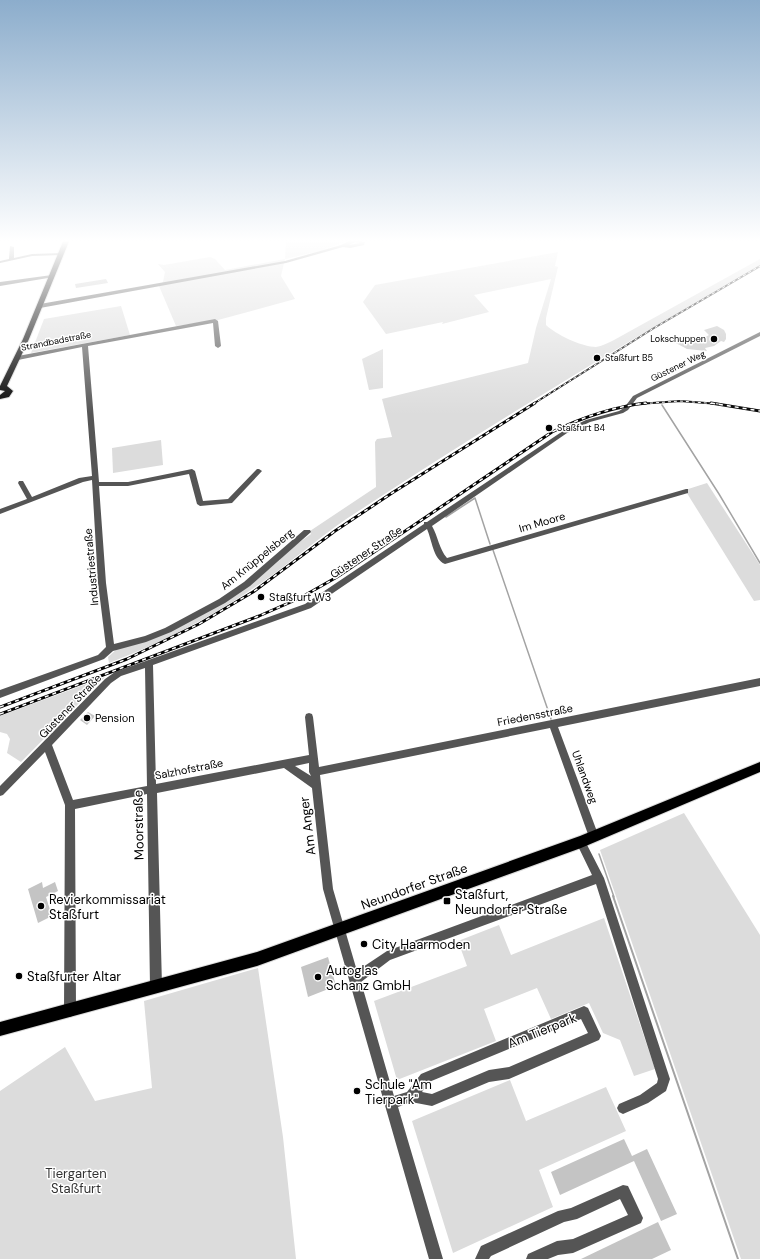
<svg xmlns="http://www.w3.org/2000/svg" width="760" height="1259" viewBox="0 0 760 1259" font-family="'DM Sans',sans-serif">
  <rect width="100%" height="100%" fill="#fff"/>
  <g fill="#dcdcdc">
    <polygon points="286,239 352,239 320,251 285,259 281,276 295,299 218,320 176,326 159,286 163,282 165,272 158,264 164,265 210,257 215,259 225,270 285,259"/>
    <path d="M 558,252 L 555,266 L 558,267 L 546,318 L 546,325 C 555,334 582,347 596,347 C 602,346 608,343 614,340 L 760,259 L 760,265 C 624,343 489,426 357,512 C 327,531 300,555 271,576 C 221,612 167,641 109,663 L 108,657 L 117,649 L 146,641 L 249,585 L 280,560 L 280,556 L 311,534 L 310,531 L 376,487 L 375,442 L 377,439 L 392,437 L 382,399 L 528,363 L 536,328 L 551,279 L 474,295 L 489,312 L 442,324 L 443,322 L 386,334 L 363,302 L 375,285 Z"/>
    <polygon points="121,306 130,335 31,353 44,319"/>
    <polygon points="383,349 383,388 369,390 362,359"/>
    <polygon points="161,440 163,465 113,473 112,448"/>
    <polygon points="707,483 760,565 760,600 754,601 685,490"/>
    <polygon points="105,677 21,762 7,753 10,739 7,734 0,732 0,716"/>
    <polygon points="684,813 760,935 760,1259 741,1259 600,850"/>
    <polygon points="604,918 655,1069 634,1076 620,1040 603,1033 589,1003 551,1019 537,988 484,1009 496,1041 397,1080 374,1001 467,966 458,941 499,925 511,955"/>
    <polygon points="258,968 283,1137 296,1259 0,1259 0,1091 65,1047 95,1101 152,1088 144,1001"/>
    <polygon points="510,1080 526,1121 606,1087 626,1131 539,1170 553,1207 453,1253 412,1121"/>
  </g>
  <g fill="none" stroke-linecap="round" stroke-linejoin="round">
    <g stroke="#a3a3a3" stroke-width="1.5">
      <polyline points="662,405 719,494 760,563"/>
      <polyline points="446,517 475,498 490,544"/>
      <polyline points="493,550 551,719"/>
      <polyline points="599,854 614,897"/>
    </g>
    <polyline stroke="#a3a3a3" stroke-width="2" points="613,896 738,1259"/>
  </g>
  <g fill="#c4c4c4">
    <polygon points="106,279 108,283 76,288 75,284"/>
    <polygon points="717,326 724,330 726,334 726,339 724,342 721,341 714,346 705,348 707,351 687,349 674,342 685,337 696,340 704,338 709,335 704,330"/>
    <polygon points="88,712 95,716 87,725 80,720"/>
    <polygon points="42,882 43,888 55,882 58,891 46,897 52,916 38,923 28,889"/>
    <polygon points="328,957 336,986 308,997 301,967"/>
    <polygon points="624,1139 632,1156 647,1149 677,1214 661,1221 634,1161 560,1195 551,1172"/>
    <polygon points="658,1222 671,1250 652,1259 581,1259"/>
  </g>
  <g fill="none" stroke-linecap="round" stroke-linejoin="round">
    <g stroke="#dbdbdb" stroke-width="2">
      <g id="major">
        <polygon points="64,239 70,239 29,339 7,386 13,391 9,397 0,399 0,395 5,391 0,390 0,386 23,339"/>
        <polygon points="760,762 760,772 581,848 257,966 0,1036 0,1022 257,952 580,836"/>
      </g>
    </g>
    <g fill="#555" fill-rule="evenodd">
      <path d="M 353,239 L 365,242 L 364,245 L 350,248 L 343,247 L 286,263 L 40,308 L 37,306 L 40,304 L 285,261 L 341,245 ZM 356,242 L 360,243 L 348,245 Z"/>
      <polygon points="10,246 14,247 14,258 32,254 61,253 63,254 61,255 32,256 0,263 0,261 9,259"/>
      <polygon points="52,275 54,275 54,277 0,286 0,282"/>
      <polygon points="215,319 218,321 221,346 218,348 215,346 213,323 88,346 99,482 128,482 192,469 195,471 203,501 228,499 257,469 259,469 262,471 232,503 200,506 197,504 189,474 128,486 99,486 106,583 114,644 145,636 165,628 219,599 244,582 304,530 310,530 311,532 250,586 225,603 171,632 146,642 113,651 104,659 0,698 0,690 98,655 106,647 98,583 92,480 83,482 0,514 0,509 27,499 18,483 19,481 23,481 32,497 79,478 92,476 82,347 18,360 15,358 18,356"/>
      <path d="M 760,332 L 760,336 L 637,398 L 628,410 L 623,413 L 590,422 L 567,433 L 432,526 C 438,536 439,549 447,558 L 686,489 L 688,489 L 688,493 L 445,564 C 433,559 432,540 427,529 L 311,608 L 153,665 L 156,784 L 309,755 L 305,717 L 306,714 L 309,713 L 312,714 L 313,717 L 319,767 L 760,678 L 760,686 L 558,727 L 599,837 L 597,840 L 594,842 L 591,840 L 589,837 L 550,728 L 320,775 L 333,889 L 357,971 L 387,951 L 592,875 L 576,842 L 578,839 L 581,837 L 584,839 L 604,878 L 670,1079 L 666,1091 L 648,1103 L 623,1114 L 619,1112 L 617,1108 L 619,1104 L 640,1095 L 657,1083 L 658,1079 L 596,884 L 390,960 L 361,982 L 394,1096 L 407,1092 L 421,1074 L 584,1006 L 588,1008 L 601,1036 L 599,1040 L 509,1079 L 489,1082 L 432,1106 L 411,1102 L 398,1107 L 443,1259 L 429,1259 L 323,889 L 312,788 L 284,768 L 157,793 L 162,986 L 160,990 L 156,992 L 152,990 L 150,986 L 147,794 L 75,809 L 76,1011 L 74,1015 L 70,1017 L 66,1015 L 64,1011 L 65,805 L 45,752 L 3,795 L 0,796 L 0,786 L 105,679 L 115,672 L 305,604 L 424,524 L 424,522 L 427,522 L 563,431 L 586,420 L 619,411 L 624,408 L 633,396 ZM 145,668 L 147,786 L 73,800 L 52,745 L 111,683 L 121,676 ZM 309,763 L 309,772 L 311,776 L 295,766 ZM 581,1019 L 588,1033 L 509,1067 L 489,1070 L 432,1094 L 422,1092 L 429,1082 Z"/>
      <polygon points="623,1185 628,1186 643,1218 641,1223 573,1253 558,1255 548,1259 526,1259 528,1254 557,1241 573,1239 628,1215 620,1199 577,1219 564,1222 491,1256 489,1259 475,1259 481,1246 558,1211 571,1208"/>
    </g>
    <use href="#major" fill="#000" fill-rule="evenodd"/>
    <g stroke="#000" stroke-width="2">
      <g id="rail-far1">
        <polyline points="533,404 654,328 760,266"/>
        <polyline points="638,404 680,401 719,404"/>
      </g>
    </g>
    <g stroke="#000" stroke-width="3">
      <g id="rail">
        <polyline points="711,403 760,411"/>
        <polyline points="0,707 127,659 199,624 253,592 335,531 392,493 535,403"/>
        <path d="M 0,714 L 259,616 L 300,598 L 337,577 L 552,432 C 583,417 612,407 646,403"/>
      </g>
    </g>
    <use href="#rail-far1" stroke="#fff" stroke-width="1" stroke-dasharray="3" stroke-linecap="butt"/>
    <use href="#rail" stroke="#fff" stroke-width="1.5" stroke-dasharray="4" stroke-linecap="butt"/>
  </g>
  <linearGradient id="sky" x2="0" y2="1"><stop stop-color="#8cadcc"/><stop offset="0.58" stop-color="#fff"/><stop offset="1" stop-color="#fff" stop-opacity="0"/></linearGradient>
  <rect width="760" height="415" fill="url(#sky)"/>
  <g fill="#000" stroke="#fff" stroke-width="1.5">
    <circle cx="714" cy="339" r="4"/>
    <circle cx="597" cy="358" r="4"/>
    <circle cx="549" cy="428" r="4"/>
    <circle cx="261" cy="597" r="4"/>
    <circle cx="87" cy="718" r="4"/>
    <rect x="443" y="897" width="8" height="8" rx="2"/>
    <circle cx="41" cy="906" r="4"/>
    <circle cx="364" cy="944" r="4"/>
    <circle cx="19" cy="976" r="4"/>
    <circle cx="318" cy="977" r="4"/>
    <circle cx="357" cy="1091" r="4"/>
  </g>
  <g text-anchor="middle" stroke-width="3" stroke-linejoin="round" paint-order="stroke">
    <g font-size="9" fill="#000" stroke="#fff" text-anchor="start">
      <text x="706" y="342" text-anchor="end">Lokschuppen</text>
      <text x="605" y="361">Staßfurt B5</text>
      <text x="557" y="431">Staßfurt B4</text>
    </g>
    <g font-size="9" fill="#000" stroke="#fff">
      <text transform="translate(56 341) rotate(-11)" y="3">Strandbadstraße</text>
      <text transform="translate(678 366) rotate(-26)" y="3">Güstener Weg</text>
    </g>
    <g font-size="11" fill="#000" stroke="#fff">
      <text transform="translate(542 522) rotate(-16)" y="4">Im Moore</text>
      <text transform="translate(366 552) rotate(-34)" y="4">Güstener Straße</text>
      <text transform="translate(257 559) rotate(-39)" y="4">Am Knüppelsberg</text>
      <text transform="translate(91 567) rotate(-95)" y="4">Industriestraße</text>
      <text transform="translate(70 706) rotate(-46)" y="4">Güstener Straße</text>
      <text transform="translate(535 715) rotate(-11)" y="4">Friedensstraße</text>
      <text transform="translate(189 769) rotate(-11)" y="4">Salzhofstraße</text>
      <text transform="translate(585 777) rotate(70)" y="4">Uhlandweg</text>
    </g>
    <g font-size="11" fill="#000" stroke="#fff" text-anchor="start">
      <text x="269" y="601">Staßfurt W3</text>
      <text x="95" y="722">Pension</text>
    </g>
    <g font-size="13" fill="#000" stroke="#fff">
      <text transform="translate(138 825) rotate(-91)" y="5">Moorstraße</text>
      <text transform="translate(307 826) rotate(-97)" y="5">Am Anger</text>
      <text transform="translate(414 886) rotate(-20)" y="5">Neundorfer Straße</text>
      <text transform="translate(542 1030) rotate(-22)" y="5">Am Tierpark</text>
    </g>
    <g font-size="13" fill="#000" stroke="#fff" text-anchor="start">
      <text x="455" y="899">Staßfurt,<tspan x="455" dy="15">Neundorfer Straße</tspan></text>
      <text x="49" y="904">Revierkommissariat<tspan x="49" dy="15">Staßfurt</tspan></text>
      <text x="372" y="949">City Haarmoden</text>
      <text x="326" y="975">Autoglas<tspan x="326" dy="15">Schanz GmbH</tspan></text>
      <text x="27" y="981">Staßfurter Altar</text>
      <text x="365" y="1089">Schule "Am<tspan x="365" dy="15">Tierpark"</tspan></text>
    </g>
    <g font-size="13" fill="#333" stroke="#fff">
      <text x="76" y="1178">Tiergarten<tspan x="76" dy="15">Staßfurt</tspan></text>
    </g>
  </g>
</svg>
